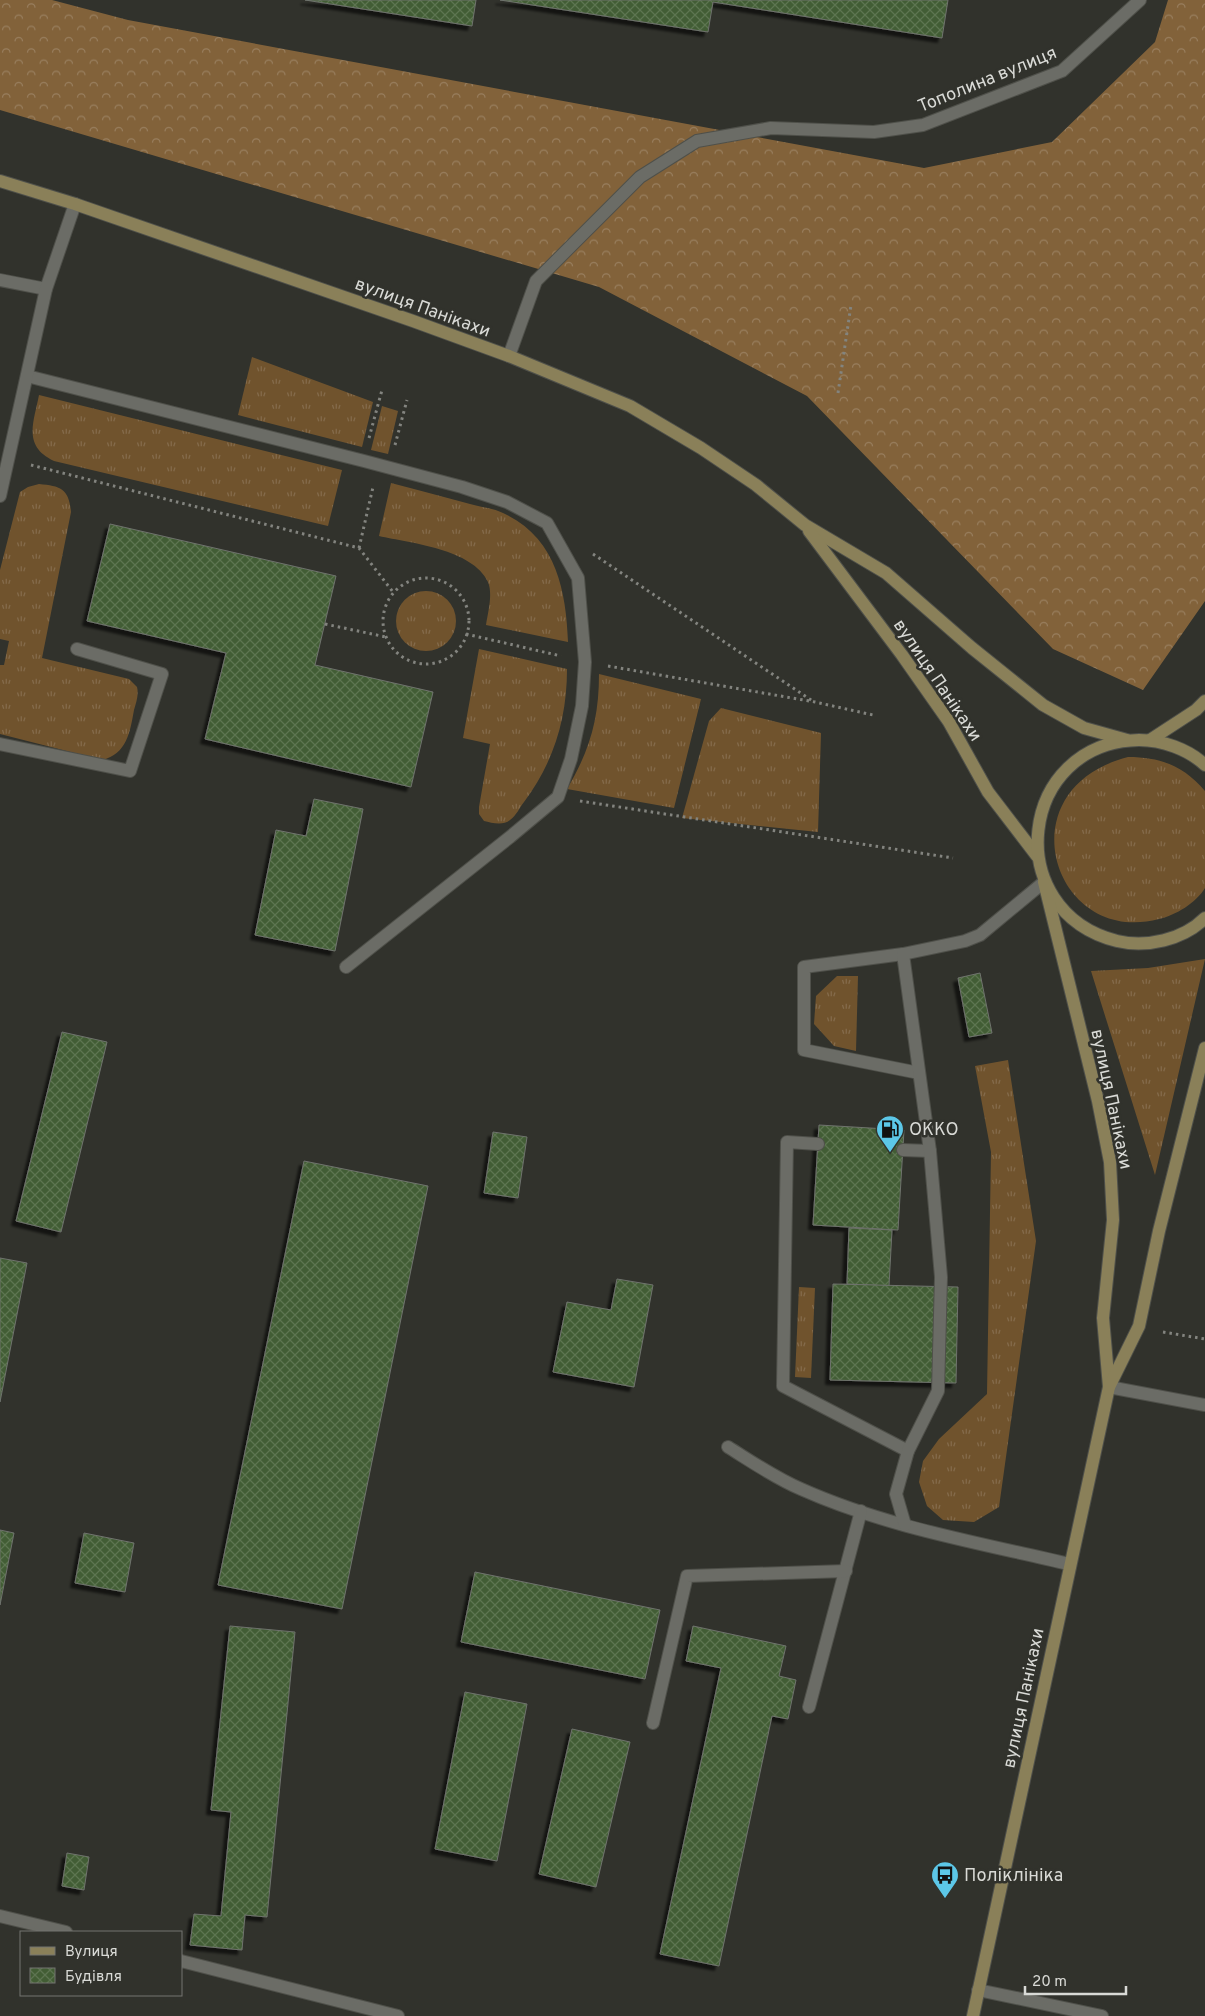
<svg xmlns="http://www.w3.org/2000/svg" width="1205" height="2016" viewBox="0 0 1205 2016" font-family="Overpass,sans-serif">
  <defs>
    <pattern id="grass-tufts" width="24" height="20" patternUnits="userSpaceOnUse" patternTransform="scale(1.25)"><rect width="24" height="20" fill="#70532d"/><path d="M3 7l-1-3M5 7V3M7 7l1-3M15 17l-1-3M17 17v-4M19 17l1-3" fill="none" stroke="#846b4b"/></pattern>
    <pattern id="forest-crowns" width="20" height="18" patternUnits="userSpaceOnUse" patternTransform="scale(1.25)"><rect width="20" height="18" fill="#82623a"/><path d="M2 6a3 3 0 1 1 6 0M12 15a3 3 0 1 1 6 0" fill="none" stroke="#997f5f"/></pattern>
    <pattern id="building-cross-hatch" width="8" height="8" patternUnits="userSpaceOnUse" patternTransform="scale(1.25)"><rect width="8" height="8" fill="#425d34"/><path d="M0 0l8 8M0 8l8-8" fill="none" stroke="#5d7451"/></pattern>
    <filter id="shadow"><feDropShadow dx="-4.5" dy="4.5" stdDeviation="1" flood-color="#0009"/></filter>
  </defs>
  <rect width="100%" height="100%" fill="#31322c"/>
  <g fill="url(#grass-tufts)">
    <polygon points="252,357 373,402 362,447 238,415"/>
    <path d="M 39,395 L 342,470 L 328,526 L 54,461 C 22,446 34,422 39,395 Z"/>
    <polygon points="382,406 398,411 388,454 371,450"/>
    <path d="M 391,483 C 418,490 444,497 470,504 C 480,507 493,508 503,513 C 556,537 566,590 568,642 L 486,625 C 488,612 493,594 488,582 C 473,549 410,543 379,536 Z"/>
    <path d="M 39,484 C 61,486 69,489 71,512 L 42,658 L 129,679 L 137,687 C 139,695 136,703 134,710 C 130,732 127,754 102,760 L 0,734 L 0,665 L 4,665 L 9,641 L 0,639 L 0,570 L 20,492 L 28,487 Z"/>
    <circle cx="426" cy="621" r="30"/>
    <path d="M 479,649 L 567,669 C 567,718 554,762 524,802 C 520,807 516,816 510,820 C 503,826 492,823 484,821 L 479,814 L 479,807 L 490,744 L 463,738 Z"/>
    <path d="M 599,674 L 701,699 L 674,808 L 567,789 C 590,750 599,719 599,674 Z"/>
    <polygon points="721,708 821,733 818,832 682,818 709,721"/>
    <path d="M 1128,757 C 1160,757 1184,766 1205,791 L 1205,888 C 1196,903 1176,915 1159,919 C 1053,947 1003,789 1128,757 Z"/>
    <polygon points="1205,959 1155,1175 1091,971 1148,968"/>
    <polygon points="837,976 858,976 856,1051 834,1046 814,1024 816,996"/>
    <polygon points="1008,1060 1036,1241 999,1507 974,1522 943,1520 927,1506 919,1482 923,1461 939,1439 987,1394 991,1152 975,1066"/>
    <polygon points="799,1287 815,1288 811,1378 795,1377"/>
  </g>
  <polygon fill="url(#forest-crowns)" points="0,0 52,0 128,20 924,168 1052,142 1155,42 1168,0 1205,0 1205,601 1143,690 1053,649 807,396 599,287 0,110"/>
  <g fill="url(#building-cross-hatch)" stroke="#6f736d" filter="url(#shadow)">
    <polygon points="305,0 476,0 472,26"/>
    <polygon points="500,0 948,0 942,38 713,2 708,32"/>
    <polygon points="110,524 336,576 315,665 433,692 411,787 205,739 226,653 87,621"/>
    <polygon points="314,799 363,809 335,951 255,935 276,830 306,836"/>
    <polygon points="980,973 992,1033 969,1037 958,978"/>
    <polygon points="62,1032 107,1042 61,1232 16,1221"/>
    <polygon points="819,1125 904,1130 898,1230 813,1225"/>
    <polygon points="493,1132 527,1137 518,1198 484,1193"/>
    <polygon points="304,1161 428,1186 342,1609 218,1585"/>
    <polygon points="849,1228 892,1230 889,1286 847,1284"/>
    <polygon points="0,1258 27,1263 0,1402"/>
    <polygon points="617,1279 653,1285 634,1387 553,1372 567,1302 611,1310"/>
    <polygon points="833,1284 958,1287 956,1383 830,1380"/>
    <polygon points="0,1530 14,1533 0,1605"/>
    <polygon points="84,1533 134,1543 125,1592 75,1583"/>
    <polygon points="475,1572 660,1610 645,1679 461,1642"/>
    <polygon points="230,1626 295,1632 267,1917 245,1915 242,1950 190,1945 194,1914 221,1916 231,1812 211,1810"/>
    <polygon points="693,1626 786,1646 779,1676 796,1680 788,1719 772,1716 719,1966 660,1954 721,1668 686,1661"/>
    <polygon points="465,1692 527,1704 497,1861 435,1849"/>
    <polygon points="572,1729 630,1742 596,1887 539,1874"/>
    <polygon points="67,1853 89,1857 84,1890 62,1886"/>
  </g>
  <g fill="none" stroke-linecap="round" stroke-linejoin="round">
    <g stroke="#4f504a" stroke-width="14">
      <g id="lane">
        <polyline points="0,280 46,289"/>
        <polyline points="27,376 364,461 462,487 507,502 547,523 578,578 585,662 582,706 571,759 558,797 510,837 346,967"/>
        <polyline points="0,496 46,289 75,204"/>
        <polyline points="0,744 130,771 162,674 77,649"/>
        <polyline points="903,954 804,967 804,1050 919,1073"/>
        <polyline points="818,1144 787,1142 783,1386 908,1451"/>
        <polyline points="903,1150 930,1151"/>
        <polyline points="1109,1387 1205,1405"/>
        <path d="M 728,1447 C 752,1462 775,1478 801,1489 C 886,1527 980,1543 1069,1564"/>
        <polyline points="905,1525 896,1494 908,1451 938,1391 941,1277 930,1151 903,954 965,941 980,935 1044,882"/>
        <polyline points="809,1707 861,1511"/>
        <polyline points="653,1723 687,1576 846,1571"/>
        <polyline points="0,1916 66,1932"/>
        <polyline points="181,1961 398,2016"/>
      </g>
    </g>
    <g stroke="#4f504a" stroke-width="14">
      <g id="street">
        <polyline points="509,356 536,281 640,177 697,141 771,128 874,132 923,125 1062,71 1140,0"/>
        <polyline points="978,1990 1102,2016"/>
      </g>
    </g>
    <g stroke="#4f504a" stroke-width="14">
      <g id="secondary">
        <polyline points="0,181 75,204 413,321 509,356 630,406 701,448 756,485 805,525 886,573 972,648 1043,705 1084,728 1127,740"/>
        <polyline points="809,531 902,655 949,722 988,792 1037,856"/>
        <polyline points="1150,740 1196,710 1205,701"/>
        <path d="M 1205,765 C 1188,749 1162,740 1139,740 C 1018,742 999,911 1117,941 C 1146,948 1183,940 1205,918"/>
        <polyline points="1044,882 1098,1101 1110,1162 1113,1220 1103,1318 1109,1387"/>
        <polyline points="973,2016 1109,1387 1139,1326 1159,1231 1205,1048"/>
      </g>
    </g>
    <g stroke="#83847f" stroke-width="3" stroke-dasharray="2.5 4" stroke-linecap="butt">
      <polyline points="838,393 851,305"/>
      <polyline points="369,438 382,390"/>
      <polyline points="395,445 407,400"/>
      <polyline points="31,465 359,548 393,592"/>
      <polyline points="359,548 373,487"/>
      <polyline points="593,554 814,702"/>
      <circle cx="426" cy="621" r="43"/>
      <polyline points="325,624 386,637"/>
      <polyline points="466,634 561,656"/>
      <polyline points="608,666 815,702 873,715"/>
      <polyline points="580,801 953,858"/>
      <polyline points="1163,1332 1205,1339"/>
    </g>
    <use href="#lane" stroke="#6b6c66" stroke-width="12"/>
    <use href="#street" stroke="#6b6c66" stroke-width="12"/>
    <use href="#secondary" stroke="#8a8059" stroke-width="12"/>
  </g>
  <defs>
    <g id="fuel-pin" transform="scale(1.4375)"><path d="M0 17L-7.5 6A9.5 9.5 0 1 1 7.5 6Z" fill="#5cc7e8" stroke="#31322c"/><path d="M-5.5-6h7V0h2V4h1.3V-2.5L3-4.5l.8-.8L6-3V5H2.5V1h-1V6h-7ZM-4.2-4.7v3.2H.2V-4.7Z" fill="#111"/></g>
    <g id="bus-pin" transform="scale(1.4375)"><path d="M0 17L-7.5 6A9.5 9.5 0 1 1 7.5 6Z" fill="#5cc7e8" stroke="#31322c"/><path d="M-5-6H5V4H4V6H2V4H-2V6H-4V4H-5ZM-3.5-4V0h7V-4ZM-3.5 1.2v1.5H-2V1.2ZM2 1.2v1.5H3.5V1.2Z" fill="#111"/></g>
  </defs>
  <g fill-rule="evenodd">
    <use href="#fuel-pin" x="890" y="1129"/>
    <use href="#bus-pin" x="945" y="1875"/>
  </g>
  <g text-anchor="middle" stroke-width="5" stroke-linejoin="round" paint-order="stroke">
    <g font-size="18" fill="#d9dad6" stroke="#31322c">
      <text transform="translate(987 79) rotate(-22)" y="6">Тополина вулиця</text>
      <text transform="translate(423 307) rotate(20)" y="6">вулиця Панікахи</text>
      <text transform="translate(938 680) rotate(56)" y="6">вулиця Панікахи</text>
      <text transform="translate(1112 1099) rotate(78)" y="6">вулиця Панікахи</text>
      <text transform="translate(1023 1698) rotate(-78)" y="6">вулиця Панікахи</text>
    </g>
    <g font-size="18" fill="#d9dad6" stroke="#31322c" text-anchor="start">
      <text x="909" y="1135">ОККО</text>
      <text x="964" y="1881">Поліклініка</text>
    </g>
  </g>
  <rect x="20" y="1931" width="162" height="65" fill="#31322c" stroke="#747570"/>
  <rect x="30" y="1947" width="25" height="8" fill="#8a8059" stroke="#747570"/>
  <text x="65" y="1956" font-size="15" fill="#d9dad6">Вулиця</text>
  <rect x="30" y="1968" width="25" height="15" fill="url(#building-cross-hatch)" stroke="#747570"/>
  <text x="65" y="1981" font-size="15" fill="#d9dad6">Будівля</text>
  <path d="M1025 1986v8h101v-8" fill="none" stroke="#d9dad6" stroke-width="2.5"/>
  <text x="1032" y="1986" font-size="15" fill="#d9dad6" stroke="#31322c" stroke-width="4" paint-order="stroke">20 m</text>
</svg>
